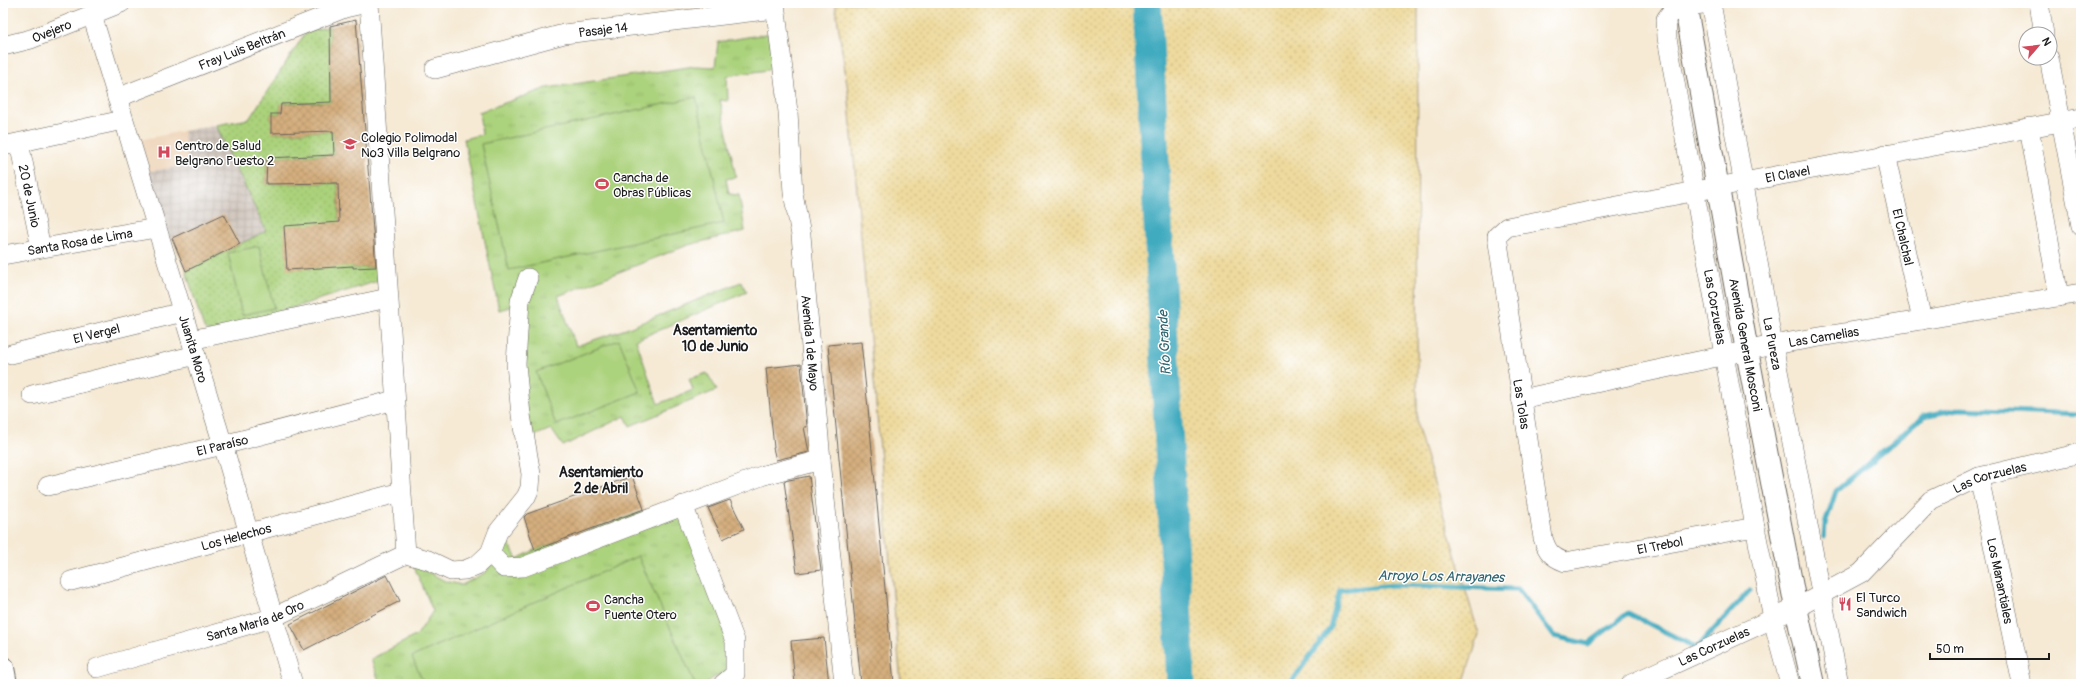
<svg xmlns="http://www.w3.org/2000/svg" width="2084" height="687" viewBox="0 0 2084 687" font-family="Pangolin,sans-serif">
  <defs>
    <pattern id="industrial-grid" width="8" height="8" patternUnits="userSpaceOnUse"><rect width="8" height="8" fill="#cdc2b9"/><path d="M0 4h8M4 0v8" fill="none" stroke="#afa69e"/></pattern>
    <pattern id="grass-dots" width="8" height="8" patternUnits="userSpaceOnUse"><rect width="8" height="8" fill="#abd27c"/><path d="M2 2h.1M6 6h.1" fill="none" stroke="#93b46b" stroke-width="1.8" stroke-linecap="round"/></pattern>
    <pattern id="sand-dots" width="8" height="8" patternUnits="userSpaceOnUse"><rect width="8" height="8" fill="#eeda9e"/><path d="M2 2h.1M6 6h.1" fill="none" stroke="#ccba88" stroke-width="1.8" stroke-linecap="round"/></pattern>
    <pattern id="park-tufts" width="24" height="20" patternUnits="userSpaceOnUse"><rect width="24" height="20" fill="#abd27c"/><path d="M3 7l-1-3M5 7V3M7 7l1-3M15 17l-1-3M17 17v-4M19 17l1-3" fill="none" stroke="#93b46b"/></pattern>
    <pattern id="building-cross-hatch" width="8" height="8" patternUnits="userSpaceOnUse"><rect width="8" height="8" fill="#d4ae7e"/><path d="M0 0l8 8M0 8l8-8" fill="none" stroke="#b5956c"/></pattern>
  </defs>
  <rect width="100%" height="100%" fill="#fff"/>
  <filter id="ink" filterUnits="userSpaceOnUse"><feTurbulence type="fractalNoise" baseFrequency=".025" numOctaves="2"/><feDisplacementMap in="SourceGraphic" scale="8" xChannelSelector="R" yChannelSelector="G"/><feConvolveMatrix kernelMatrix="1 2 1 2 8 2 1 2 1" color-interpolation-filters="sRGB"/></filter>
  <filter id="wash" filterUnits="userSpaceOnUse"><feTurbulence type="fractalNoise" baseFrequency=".012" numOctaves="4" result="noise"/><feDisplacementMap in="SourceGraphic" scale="16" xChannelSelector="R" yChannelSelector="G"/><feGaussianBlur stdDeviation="0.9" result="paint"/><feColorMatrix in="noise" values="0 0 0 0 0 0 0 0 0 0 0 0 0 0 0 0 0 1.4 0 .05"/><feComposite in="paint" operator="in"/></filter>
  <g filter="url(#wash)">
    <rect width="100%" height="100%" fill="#f6ead5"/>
    <polygon fill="#efd6bc" points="183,131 189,165 145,172 139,140"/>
    <polygon fill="url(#industrial-grid)" points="216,125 266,231 240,244 224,214 170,239 145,172 189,165 183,131"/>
    <polygon fill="url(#grass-dots)" stroke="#64774c" points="330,26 331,102 281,104 280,114 271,114 272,133 333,131 334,155 267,158 266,184 338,183 339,219 351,220 353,268 377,267 378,281 212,333 204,329 186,271 266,231 216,125 249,119 306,32"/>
    <polygon fill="url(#sand-dots)" stroke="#857b5d" points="835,3 1418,3 1417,425 1479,635 1463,684 901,684 848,91"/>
    <g fill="url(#park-tufts)" stroke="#64774c">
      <polygon points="771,33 774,69 727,76 728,101 720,100 736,177 726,179 729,194 739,195 745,231 688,245 558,296 576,346 626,329 741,282 747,292 636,340 658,404 693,390 689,379 707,373 717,390 630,426 625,416 563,446 551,429 529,438 515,306 499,310 464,139 482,134 479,112 547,88 695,66 715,67 718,42"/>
      <polygon points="688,499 737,650 725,671 704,684 380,684 371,659 417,635 433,611 413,564 445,581 462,585 486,572 507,540 517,559 535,550 645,511"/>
    </g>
    <g fill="#abd27c" stroke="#64774c">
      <polygon points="696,97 724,223 509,270 481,144"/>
      <polygon points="259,246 274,308 242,315 228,253"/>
      <polygon points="619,340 640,392 556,425 536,372"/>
      <polygon points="638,556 695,684 424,684 412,657"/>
    </g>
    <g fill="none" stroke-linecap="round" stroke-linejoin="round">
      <g stroke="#3faabf" stroke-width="5">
        <polyline points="1824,537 1825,524 1836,491 1924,416 1958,409 2081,414"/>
        <polyline points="1290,684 1330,628 1340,590 1395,585 1518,589 1554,636 1588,644 1628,613 1697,648 1750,590"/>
      </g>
      <polyline stroke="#3faabf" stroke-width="29" points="1147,3 1181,684"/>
    </g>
    <g id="blocks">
      <g fill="url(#building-cross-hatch)">
        <polygon points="356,20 376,267 353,268 353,266 287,270 284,226 339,222 338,183 266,184 267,158 334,155 333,131 271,133 271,114 280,114 281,104 331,102 330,26"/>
        <polygon points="224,214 240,244 186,271 172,238"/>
        <polygon points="861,342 868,408 894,684 861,684 828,345"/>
        <polygon points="801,364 807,427 804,427 809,452 776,460 773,448 774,448 766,368"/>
        <polygon points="632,476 644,509 535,550 524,517 527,514"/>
        <polygon points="809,476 821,570 797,573 784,481"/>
        <polygon points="730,500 744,529 723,539 708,508"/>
        <polygon points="387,575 400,601 304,650 290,624"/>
        <polygon points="824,638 829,684 795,684 791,641"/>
      </g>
    </g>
  </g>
  <g filter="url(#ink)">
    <use href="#blocks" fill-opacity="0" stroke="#68645d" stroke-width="1"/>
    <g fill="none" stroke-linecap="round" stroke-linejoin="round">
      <g stroke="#68645d" stroke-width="20">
        <g id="street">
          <polyline points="369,3 406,554"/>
          <path id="s1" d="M 775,3 L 788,112 L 793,193 L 801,235 L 821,460 L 844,684"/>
          <path id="s2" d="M 1709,3 L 1674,8 L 1666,19 L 1667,38 L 1755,527 L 1775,628 L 1790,684"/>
          <path id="s3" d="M 1711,3 L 1773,345 L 1839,684"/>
          <polyline points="2039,3 2044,34"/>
          <path id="s4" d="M 92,15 L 223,445 L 293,684"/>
          <path id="s5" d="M 3,46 L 31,39 L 121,3"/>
          <polyline points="2049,58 2081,226"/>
          <path id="s6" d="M 435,69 L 564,34 L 775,9"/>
          <path id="s7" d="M 117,98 L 345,8 L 367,3"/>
          <polyline points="2029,127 2059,297"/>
          <path id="s8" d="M 19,143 L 41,248"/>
          <polyline points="3,146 123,120"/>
          <path id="s9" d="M 1885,154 L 1922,320"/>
          <path id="s10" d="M 3,255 L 156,228"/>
          <polyline points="191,340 388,298"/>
          <path id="s11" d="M 11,354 L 183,312"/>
          <polyline points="32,395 196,355"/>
          <path id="s12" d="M 1521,399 L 1773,345 L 2081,293"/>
          <path id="s13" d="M 1979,477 L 2022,684"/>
          <path id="s14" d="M 48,486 L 223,445 L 395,400"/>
          <polyline points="683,505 735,641 735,674 723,684"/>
          <path id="s15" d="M 1755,527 L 1565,562 C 1552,557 1547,552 1543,538 L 1497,236 L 1507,227 L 2081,118"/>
          <polyline points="490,553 504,568 523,567 764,475 821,460"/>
          <polyline points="406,554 428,560 451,571 465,570 477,565 490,553 498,532 526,497 530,488 531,474 521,415 516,364 520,301 528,278"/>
          <path id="s16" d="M 71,581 L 401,492"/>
          <path id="s17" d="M 97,668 L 272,618 L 406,554"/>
          <path id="s18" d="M 1631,684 L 1796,608 L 1861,573 L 1931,500 L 1979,477 L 2081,453"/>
        </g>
      </g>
      <g stroke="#68645d" stroke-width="24">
        <g id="secondary">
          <path id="s19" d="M 1685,3 L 1747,351 L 1796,608 L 1813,684"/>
        </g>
      </g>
      <g stroke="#68645d" stroke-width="24">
        <polyline id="primary" points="3,668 6,684"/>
      </g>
      <use href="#street" stroke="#fff" stroke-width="19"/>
      <use href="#secondary" stroke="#fff" stroke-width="22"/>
      <use href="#primary" stroke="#fff" stroke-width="22"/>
    </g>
  </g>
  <defs>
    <g id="school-bare" transform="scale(1.08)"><path d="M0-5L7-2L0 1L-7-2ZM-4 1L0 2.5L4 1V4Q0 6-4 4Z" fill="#d1495b" stroke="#fff" stroke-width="2.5" paint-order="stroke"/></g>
    <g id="hospital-bare" transform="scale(1.08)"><path d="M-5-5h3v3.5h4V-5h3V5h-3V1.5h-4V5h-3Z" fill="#d1495b" stroke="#fff" stroke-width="2.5" paint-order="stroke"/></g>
    <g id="stadium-bare" transform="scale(1.08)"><path d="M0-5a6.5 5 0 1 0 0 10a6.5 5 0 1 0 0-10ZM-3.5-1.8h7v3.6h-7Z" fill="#d1495b" stroke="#fff" stroke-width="2.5" paint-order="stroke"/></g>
    <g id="restaurant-bare" transform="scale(1.08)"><path d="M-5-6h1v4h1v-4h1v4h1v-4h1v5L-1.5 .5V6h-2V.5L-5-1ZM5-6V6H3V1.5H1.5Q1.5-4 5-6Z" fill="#d1495b" stroke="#fff" stroke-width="2.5" paint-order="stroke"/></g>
  </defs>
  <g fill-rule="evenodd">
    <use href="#school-bare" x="350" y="144"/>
    <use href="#hospital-bare" x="164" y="152"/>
    <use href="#stadium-bare" x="602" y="184"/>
    <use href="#restaurant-bare" x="1845" y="604"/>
    <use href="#stadium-bare" x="593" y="606"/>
  </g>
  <g text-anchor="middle" stroke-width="3" stroke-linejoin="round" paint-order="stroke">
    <g font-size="13" fill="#1c1c1c" stroke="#fff">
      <text dy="5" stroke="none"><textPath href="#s6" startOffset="173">Pasaje 14</textPath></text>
      <text dy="5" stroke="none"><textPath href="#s5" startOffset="51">Ovejero</textPath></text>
      <text dy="5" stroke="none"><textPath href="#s7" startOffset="134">Fray Luis Beltrán</textPath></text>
      <text dy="5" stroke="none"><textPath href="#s15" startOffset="832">El Clavel</textPath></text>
      <text dy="5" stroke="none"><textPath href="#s8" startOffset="54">20 de Junio</textPath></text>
      <text dy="5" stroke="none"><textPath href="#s9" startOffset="85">El Chalchal</textPath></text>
      <text dy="5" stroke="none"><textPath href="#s10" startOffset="78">Santa Rosa de Lima</textPath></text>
      <text dy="5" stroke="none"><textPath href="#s2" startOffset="341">Las Corzuelas</textPath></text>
      <text dy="5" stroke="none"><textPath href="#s11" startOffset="88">El Vergel</textPath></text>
      <text dy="5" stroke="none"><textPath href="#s12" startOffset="309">Las Camelias</textPath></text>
      <text dy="5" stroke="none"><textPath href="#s1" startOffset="342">Avenida 1 de Mayo</textPath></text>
      <text dy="5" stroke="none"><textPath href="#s19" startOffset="347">Avenida General Mosconi</textPath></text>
      <text dy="5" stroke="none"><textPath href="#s3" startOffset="346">La Pureza</textPath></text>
      <text dy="5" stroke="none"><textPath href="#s4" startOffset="349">Juanita Moro</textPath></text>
      <text transform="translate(1522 404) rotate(81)" y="5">Las Tolas</text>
      <text dy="5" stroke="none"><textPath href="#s14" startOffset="179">El Paraíso</textPath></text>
      <text dy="5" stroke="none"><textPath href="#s18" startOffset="420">Las Corzuelas</textPath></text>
      <text dy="5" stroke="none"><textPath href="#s16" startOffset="171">Los Helechos</textPath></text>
      <text transform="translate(1660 545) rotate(-11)" y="5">El Trebol</text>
      <text dy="5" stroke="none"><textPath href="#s13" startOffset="106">Los Manantiales</textPath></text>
      <text dy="5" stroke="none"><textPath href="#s17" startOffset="165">Santa María de Oro</textPath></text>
      <text dy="5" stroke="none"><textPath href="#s18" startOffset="91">Las Corzuelas</textPath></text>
    </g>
    <g font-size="13" fill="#1c1c1c" stroke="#fff" text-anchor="start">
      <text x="361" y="142">Colegio Polimodal<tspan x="361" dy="15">Nº3 Villa Belgrano</tspan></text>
      <text x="175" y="150">Centro de Salud<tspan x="175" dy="15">Belgrano Puesto 2</tspan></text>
      <text x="613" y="182">Cancha de<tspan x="613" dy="15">Obras Públicas</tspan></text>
      <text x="1856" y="602">El Turco<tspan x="1856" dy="15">Sandwich</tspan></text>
      <text x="604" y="604">Cancha<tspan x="604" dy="15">Puente Otero</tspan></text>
    </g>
    <g font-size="14" font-weight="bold" fill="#1c1c1c" stroke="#fff">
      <text x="715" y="335">Asentamiento<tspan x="715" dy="16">10 de Junio</tspan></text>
      <text x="601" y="477">Asentamiento<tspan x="601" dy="16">2 de Abril</tspan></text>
    </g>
    <g font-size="14" font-style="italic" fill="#2e636e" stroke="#fff">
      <text transform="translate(1164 343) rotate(-93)" y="5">Río Grande</text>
      <text transform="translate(1441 576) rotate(1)" y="5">Arroyo Los Arrayanes</text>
    </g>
  </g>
  <rect width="2084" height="687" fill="none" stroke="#fff" stroke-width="16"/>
  <g transform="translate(2038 46) rotate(62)"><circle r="19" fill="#ffffff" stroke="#a4a4a4"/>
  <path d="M0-3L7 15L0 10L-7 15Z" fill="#d1495b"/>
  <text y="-6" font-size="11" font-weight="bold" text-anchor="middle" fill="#1c1c1c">N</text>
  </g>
  <path d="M1930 653v6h119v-6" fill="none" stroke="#1c1c1c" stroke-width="2"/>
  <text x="1936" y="653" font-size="12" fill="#1c1c1c" stroke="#ffffff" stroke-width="3" paint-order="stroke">50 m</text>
</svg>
